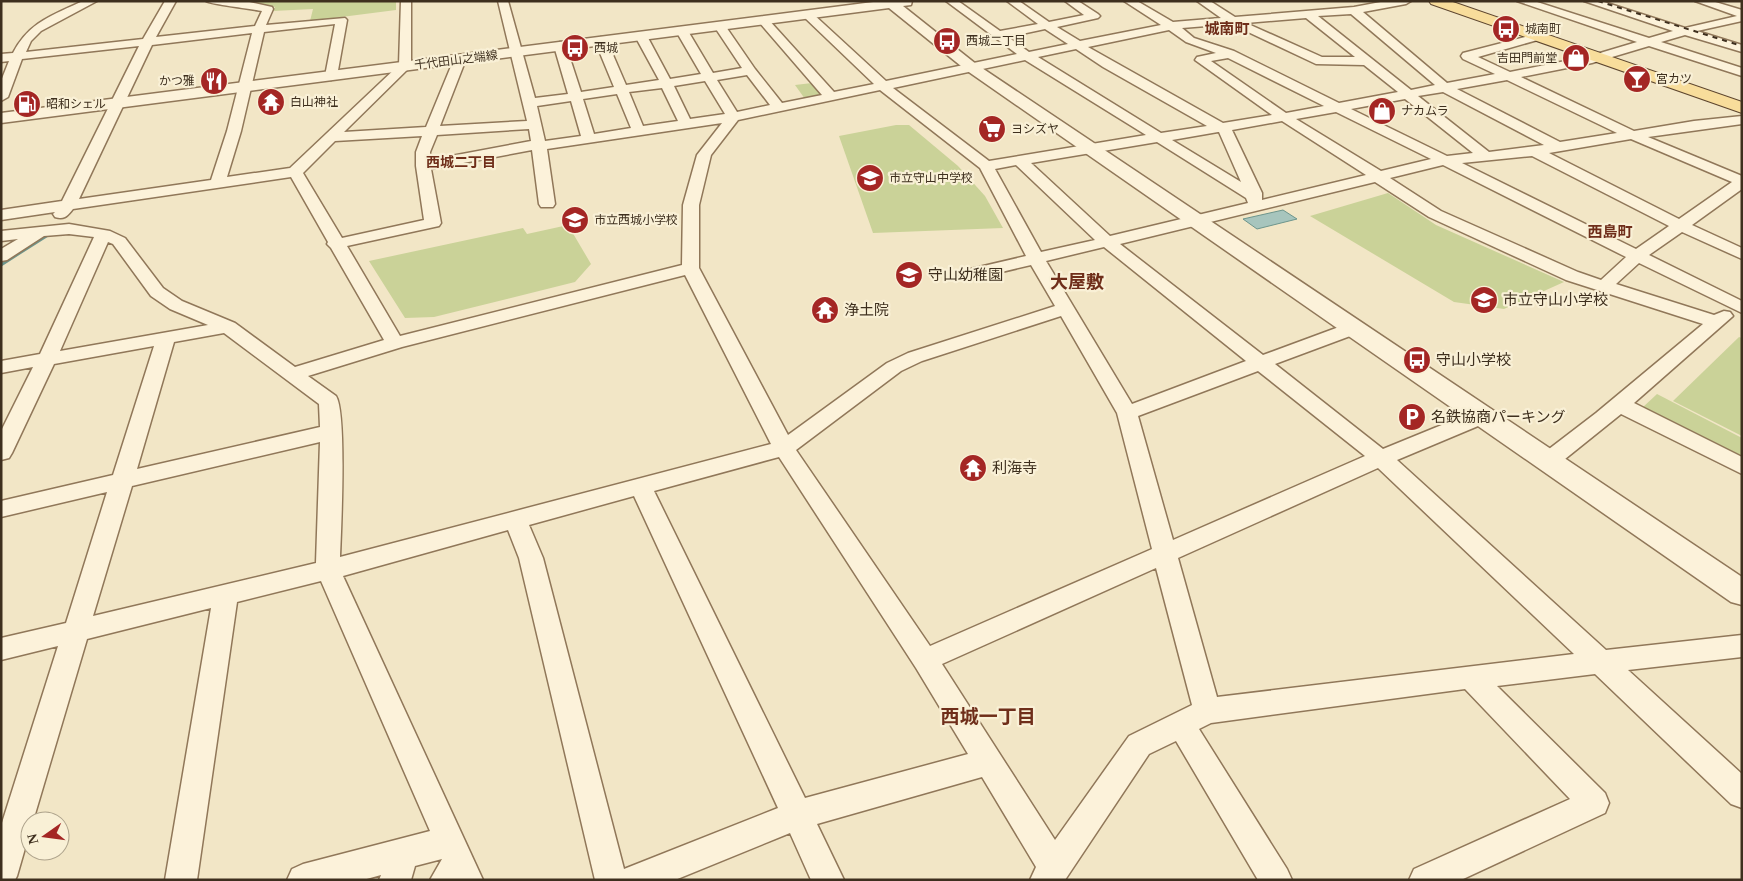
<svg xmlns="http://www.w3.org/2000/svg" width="1743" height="881" viewBox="0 0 1743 881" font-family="'Times New Roman','Noto Sans JP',serif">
  <rect width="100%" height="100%" fill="#f2e6c6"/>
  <g fill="#cad298">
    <polygon points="246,1 396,1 396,10 310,21 313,9 273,11 275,7"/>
    <polygon points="812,83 823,95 805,99 795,85"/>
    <polygon points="896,125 909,125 958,166 985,196 1003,228 873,233 839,136"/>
    <polygon points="1388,193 1436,225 1564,282 1504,309 1454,302 1310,216"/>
    <polygon points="568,225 591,264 575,282 434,317 405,318 369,261 523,228 527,234"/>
    <polygon points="1739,337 1742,338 1742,436 1673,401"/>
    <polygon points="1657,394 1742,438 1742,460 1641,409"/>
  </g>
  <polygon fill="#a7c5bd" stroke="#6d958c" points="1283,210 1297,219 1257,229 1243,219"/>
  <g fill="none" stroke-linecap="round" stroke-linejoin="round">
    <polyline stroke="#6d958c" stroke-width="4.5" points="1,264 48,234"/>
    <g stroke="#907759" stroke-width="3">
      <path id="minor" d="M 83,1 L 97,1 L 41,31 L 31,41 L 26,52 L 143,39 L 165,1 L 176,1 L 156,37 L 255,26 L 262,11 C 252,9 209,4 206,1 L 245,1 L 272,7 L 273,9 L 266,25 L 345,18 L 347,20 L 337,76 L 331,80 L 325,76 L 335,24 L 264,32 L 241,131 L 227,177 L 290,168 L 399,65 L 401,1 L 411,1 L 411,66 L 344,132 L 426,127 L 454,59 L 460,55 L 466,59 L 440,126 L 527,121 L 498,1 L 508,1 L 535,98 L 568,94 L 554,46 L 560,42 L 566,46 L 581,92 L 614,87 L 595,41 L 601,37 L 607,41 L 626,85 L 659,80 L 635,36 L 641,33 L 647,36 L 670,79 L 701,74 L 676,31 L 682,28 L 688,31 L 713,73 L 742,68 L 714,26 L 720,23 L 724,24 L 755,69 L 782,103 L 822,95 L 759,22 L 757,20 L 763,17 L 767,18 L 834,92 L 874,84 L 804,17 L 802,15 L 808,12 L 812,13 L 886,81 L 1017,54 L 946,1 L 958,1 L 1000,31 L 1038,24 L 1007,1 L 1019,1 L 1049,22 L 1084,15 L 1065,1 L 1078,1 L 1098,14 L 1100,16 L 1098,18 L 1057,27 L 1080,41 L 1161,25 L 1124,1 L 1137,1 L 1173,22 L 1221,18 L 1197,1 L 1210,1 L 1235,17 L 1354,7 L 1386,1 L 1411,1 L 1406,4 L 1363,12 L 1447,83 L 1495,74 L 1463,59 L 1461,56 L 1463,53 L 1537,34 L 1541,35 L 1543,37 L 1541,39 L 1478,57 L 1510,72 L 1590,56 L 1637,42 L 1517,1 L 1534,1 L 1649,38 L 1673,31 L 1584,1 L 1601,1 L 1685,28 L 1737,16 L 1695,1 L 1712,1 L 1742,10 L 1742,21 L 1697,31 L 1742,45 L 1742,52 L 1685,35 L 1661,42 L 1742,68 L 1742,76 L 1649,46 L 1592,63 L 1521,77 L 1634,131 L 1694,121 L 1742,116 L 1742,124 L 1648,137 L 1742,176 L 1742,189 L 1692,225 L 1742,248 L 1742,259 L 1682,232 L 1649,255 L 1742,301 L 1742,313 L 1639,263 L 1616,284 L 1714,315 L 1724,311 L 1730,312 L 1733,316 L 1634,403 L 1742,457 L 1742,474 L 1621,414 L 1565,459 L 1545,468 L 1537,465 L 1534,460 L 1537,455 L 1549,449 L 1596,413 L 1703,324 L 1566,280 L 1429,217 L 1375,182 L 1120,244 L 1263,355 L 1347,324 L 1354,322 L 1361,324 L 1363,328 L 1361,332 L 1275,364 L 1383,449 L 1476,411 L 1483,409 L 1490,411 L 1493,416 L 1490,421 L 1397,460 L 1606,650 L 1742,635 L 1742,657 L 1628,670 L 1742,774 L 1742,808 L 1731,804 L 1595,674 L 1497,686 L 1605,793 L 1609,803 L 1605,813 L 1461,880 L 1409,880 L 1414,869 L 1570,799 L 1465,689 L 1211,723 L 1199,729 L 1287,869 L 1292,880 L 1258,880 L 1176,741 L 1149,754 L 1065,880 L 1030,880 L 1036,867 L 982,777 L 817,824 L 844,880 L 811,880 L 790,833 L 675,880 L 595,880 L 519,558 L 508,530 L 343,576 L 483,880 L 430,880 L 442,859 L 415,866 L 411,880 L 379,880 L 381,875 L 363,880 L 287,880 L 292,869 L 303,864 L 430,831 L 321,581 L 237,602 L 197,880 L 165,880 L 211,608 L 87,639 L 33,821 L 30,821 L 30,831 L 17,876 L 15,880 L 1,880 L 1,826 L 58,646 L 1,660 L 1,638 L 66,623 L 107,492 L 1,517 L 1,501 L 113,475 L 154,346 L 54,364 L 12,453 L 9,458 L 1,460 L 1,431 L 33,367 L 1,373 L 1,361 L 40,354 L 94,237 L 69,234 L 44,236 L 7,260 L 1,261 L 1,249 L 18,239 L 1,241 L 1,231 L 69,224 L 110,231 L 125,238 L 163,288 L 182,301 L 235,323 L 295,367 L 384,340 L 331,248 L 327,244 L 328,242 L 291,177 L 73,209 C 67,216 65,220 55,217 L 53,214 L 55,212 L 1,220 L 1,210 L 62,201 L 139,46 L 22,59 L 8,97 L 1,101 L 1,81 L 9,61 L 1,62 L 1,54 L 13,53 C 29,22 53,15 83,1 ZM 1351,14 L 1435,85 L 1411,90 L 1318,16 ZM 1306,18 L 1355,57 L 1322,57 L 1246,23 ZM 1231,24 L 1316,64 L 1364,65 L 1398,92 L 1339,103 L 1234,51 L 1194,38 L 1182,28 ZM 1045,29 L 1068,44 L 1029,52 L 1008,37 ZM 1169,30 L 1186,42 L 1216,53 L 1197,57 L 1195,60 L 1272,115 L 1223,123 L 1088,47 ZM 252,33 L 227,131 L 211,180 L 79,199 L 152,45 ZM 1076,49 L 1103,67 L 1207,126 L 1161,133 L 1038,57 ZM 1228,58 L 1324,106 L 1286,113 L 1211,61 ZM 1025,60 L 1146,135 L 989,161 L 893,88 ZM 747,75 L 770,105 L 737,112 L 717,80 ZM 1507,80 L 1617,133 L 1560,142 L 1457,89 ZM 705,81 L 725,114 L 690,119 L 674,86 ZM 662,88 L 678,121 L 643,126 L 629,92 ZM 880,90 L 980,168 L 1026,256 L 962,271 L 959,275 L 962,279 L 968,280 L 1031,265 L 1055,306 L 908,353 L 887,363 L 788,435 L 699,268 L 699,205 L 711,155 L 738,120 ZM 1443,92 L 1544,145 L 1489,152 L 1418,96 ZM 617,94 L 631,128 L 594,134 L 583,99 ZM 1405,99 L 1473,153 L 1447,156 L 1351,109 ZM 571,101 L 581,136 L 545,141 L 537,106 ZM 1336,112 L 1431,159 L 1381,171 L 1296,119 ZM 1282,121 L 1366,175 L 1262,200 L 1262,193 L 1232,130 ZM 722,123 L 697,155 L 683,205 L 682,265 L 400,336 L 347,246 L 439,226 L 441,223 L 431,169 L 532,150 L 539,204 L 541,207 L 553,207 L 555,204 L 547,149 ZM 529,129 L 531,141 L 430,160 L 430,152 L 437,135 ZM 1218,132 L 1219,132 L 1241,182 L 1172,140 ZM 422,136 L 416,152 L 416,166 L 424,220 L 342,238 L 303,173 L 335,141 ZM 1631,139 L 1732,182 L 1679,219 L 1549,153 ZM 1157,142 L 1246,198 L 1248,203 L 1110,236 L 1031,163 ZM 1532,156 L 1669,226 L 1636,249 L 1462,163 ZM 1016,165 L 1095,240 L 1041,252 L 995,169 ZM 1443,165 L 1626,257 L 1601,280 L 1578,272 L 1441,211 L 1390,178 ZM 108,242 L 113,244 L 151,296 L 170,309 L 208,325 L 60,351 ZM 1104,247 L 1246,361 L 1132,404 L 1046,261 ZM 685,275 L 771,444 L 340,557 C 341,530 347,413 336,396 L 308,376 L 402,347 ZM 1061,316 L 1117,413 L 1152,549 L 930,646 L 796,450 L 901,371 L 922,361 ZM 224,333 L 319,404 L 320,427 L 137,469 L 174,342 ZM 1258,371 L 1365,456 L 1173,540 L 1138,416 ZM 320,442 L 316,563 L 93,616 L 132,486 ZM 779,457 L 916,668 L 968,754 L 805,798 L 654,491 ZM 1378,468 L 1574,654 L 1217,697 L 1178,558 ZM 634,496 L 778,808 L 624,869 L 543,558 L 529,525 ZM 1156,568 L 1192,705 L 1129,736 L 1055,840 L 942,664 Z"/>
    </g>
    <g stroke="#907759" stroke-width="3">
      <polygon id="tertiary" points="881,1 912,1 911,5 903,6 976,64 1742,577 1742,605 1731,602 966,70 889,8 1,123 1,113"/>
    </g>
    <g stroke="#5d452e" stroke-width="2">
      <polygon id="primary" points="1429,1 1450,1 1742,102 1742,113 1431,4"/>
    </g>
    <use href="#minor" fill="#fcf2da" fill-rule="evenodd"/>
    <use href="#tertiary" fill="#fcf2da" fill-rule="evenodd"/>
    <use href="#primary" fill="#f8dd9b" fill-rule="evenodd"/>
    <polyline stroke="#3e2f1e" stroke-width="2" stroke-dasharray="5 5" stroke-linecap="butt" points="1598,1 1742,46"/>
  </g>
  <defs>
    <g id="bus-disc" transform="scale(1.4375)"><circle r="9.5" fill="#a42624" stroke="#f9f0d6"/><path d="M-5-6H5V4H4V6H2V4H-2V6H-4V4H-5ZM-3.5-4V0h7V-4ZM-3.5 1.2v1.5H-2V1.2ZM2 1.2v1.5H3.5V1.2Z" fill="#fff"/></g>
    <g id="shop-disc" transform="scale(1.4375)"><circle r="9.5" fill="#a42624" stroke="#f9f0d6"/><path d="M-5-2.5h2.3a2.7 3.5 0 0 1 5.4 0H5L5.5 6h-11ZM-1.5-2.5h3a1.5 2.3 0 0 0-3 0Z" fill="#fff"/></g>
    <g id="bar-disc" transform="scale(1.4375)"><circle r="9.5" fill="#a42624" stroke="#f9f0d6"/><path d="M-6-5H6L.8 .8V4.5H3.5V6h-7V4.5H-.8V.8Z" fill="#fff"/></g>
    <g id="restaurant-disc" transform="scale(1.4375)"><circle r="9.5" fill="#a42624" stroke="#f9f0d6"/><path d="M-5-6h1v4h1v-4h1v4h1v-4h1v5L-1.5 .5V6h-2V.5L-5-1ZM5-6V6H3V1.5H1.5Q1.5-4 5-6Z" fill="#fff"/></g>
    <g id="temple-disc" transform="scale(1.4375)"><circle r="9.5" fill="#a42624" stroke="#f9f0d6"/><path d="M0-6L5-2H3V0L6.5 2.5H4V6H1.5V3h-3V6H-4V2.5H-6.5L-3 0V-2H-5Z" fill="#fff"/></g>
    <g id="fuel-disc" transform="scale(1.4375)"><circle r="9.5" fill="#a42624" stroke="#f9f0d6"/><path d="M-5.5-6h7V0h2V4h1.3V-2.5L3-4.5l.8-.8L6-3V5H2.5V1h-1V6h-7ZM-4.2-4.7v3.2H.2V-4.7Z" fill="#fff"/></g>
    <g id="supermarket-disc" transform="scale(1.4375)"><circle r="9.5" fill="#a42624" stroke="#f9f0d6"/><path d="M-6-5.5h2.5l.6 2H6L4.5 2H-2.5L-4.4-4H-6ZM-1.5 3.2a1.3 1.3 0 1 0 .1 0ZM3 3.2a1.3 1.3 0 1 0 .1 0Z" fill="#fff"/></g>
    <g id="school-disc" transform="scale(1.4375)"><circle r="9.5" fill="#a42624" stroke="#f9f0d6"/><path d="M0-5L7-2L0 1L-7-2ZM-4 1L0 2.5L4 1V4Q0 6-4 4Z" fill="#fff"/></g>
    <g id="parking-disc" transform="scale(1.4375)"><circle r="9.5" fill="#a42624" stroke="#f9f0d6"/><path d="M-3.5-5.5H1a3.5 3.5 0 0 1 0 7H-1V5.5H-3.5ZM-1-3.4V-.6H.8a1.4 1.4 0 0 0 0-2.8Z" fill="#fff"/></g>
  </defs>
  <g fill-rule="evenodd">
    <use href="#bus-disc" x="1506" y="29"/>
    <use href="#bus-disc" x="947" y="41"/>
    <use href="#bus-disc" x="575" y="48"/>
    <use href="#shop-disc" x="1576" y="58"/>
    <use href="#bar-disc" x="1637" y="79"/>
    <use href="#restaurant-disc" x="214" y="81"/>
    <use href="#temple-disc" x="271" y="102"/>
    <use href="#fuel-disc" x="27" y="104"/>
    <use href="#shop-disc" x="1382" y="111"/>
    <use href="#supermarket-disc" x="992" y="129"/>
    <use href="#school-disc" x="870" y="178"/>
    <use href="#school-disc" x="575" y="220"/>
    <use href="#school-disc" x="909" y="275"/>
    <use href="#school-disc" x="1484" y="300"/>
    <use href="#temple-disc" x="825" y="310"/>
    <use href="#bus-disc" x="1417" y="360"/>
    <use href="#parking-disc" x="1412" y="417"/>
    <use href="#temple-disc" x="973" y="468"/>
  </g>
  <g text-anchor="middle" stroke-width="4.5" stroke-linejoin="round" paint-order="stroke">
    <g font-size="12" fill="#3e2f1e" stroke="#f9f0d6" text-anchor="start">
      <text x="1525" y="33">城南町</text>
      <text x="966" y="45">西城二丁目</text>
      <text x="594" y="52">西城</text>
      <text x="1557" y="62" text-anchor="end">吉田門前堂</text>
      <text x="1656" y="83">宮カツ</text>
      <text x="195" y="85" text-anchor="end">かつ雅</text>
      <text x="290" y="106">白山神社</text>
      <text x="46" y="108">昭和シェル</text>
      <text x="1401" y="115">ナカムラ</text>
      <text x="1011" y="133">ヨシズヤ</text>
      <text x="889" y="182">市立守山中学校</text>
      <text x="594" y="224">市立西城小学校</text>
    </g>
    <g font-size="12" fill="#3e2f1e" stroke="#f9f0d6">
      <text transform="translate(456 60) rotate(-7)" y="4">千代田山之端線</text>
    </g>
    <g font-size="14" font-weight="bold" fill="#6f2e1a" stroke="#f9f0d6">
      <text x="461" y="167">西城二丁目</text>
    </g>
    <g font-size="15" font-weight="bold" fill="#6f2e1a" stroke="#f9f0d6">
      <text x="1227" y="34">城南町</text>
      <text x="1610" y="237">西島町</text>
    </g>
    <g font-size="15" fill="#3e2f1e" stroke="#f9f0d6" text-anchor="start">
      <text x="928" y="280">守山幼稚園</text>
      <text x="1503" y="305">市立守山小学校</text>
      <text x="844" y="315">浄土院</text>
      <text x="1436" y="365">守山小学校</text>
      <text x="1431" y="422">名鉄協商パーキング</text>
      <text x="992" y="473">利海寺</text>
    </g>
    <g font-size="18" font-weight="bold" fill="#6f2e1a" stroke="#f9f0d6">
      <text x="1077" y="288">大屋敷</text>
    </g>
    <g font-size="19" font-weight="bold" fill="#6f2e1a" stroke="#f9f0d6">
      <text x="988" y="723">西城一丁目</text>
    </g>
  </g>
  <rect width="1743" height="881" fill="none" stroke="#3e2f1e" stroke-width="5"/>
  <g transform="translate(45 836) rotate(256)"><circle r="24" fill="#f9f0d6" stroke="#aea38c"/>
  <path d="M0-4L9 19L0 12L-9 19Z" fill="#a42624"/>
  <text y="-8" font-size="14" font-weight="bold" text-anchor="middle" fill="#3e2f1e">N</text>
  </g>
</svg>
